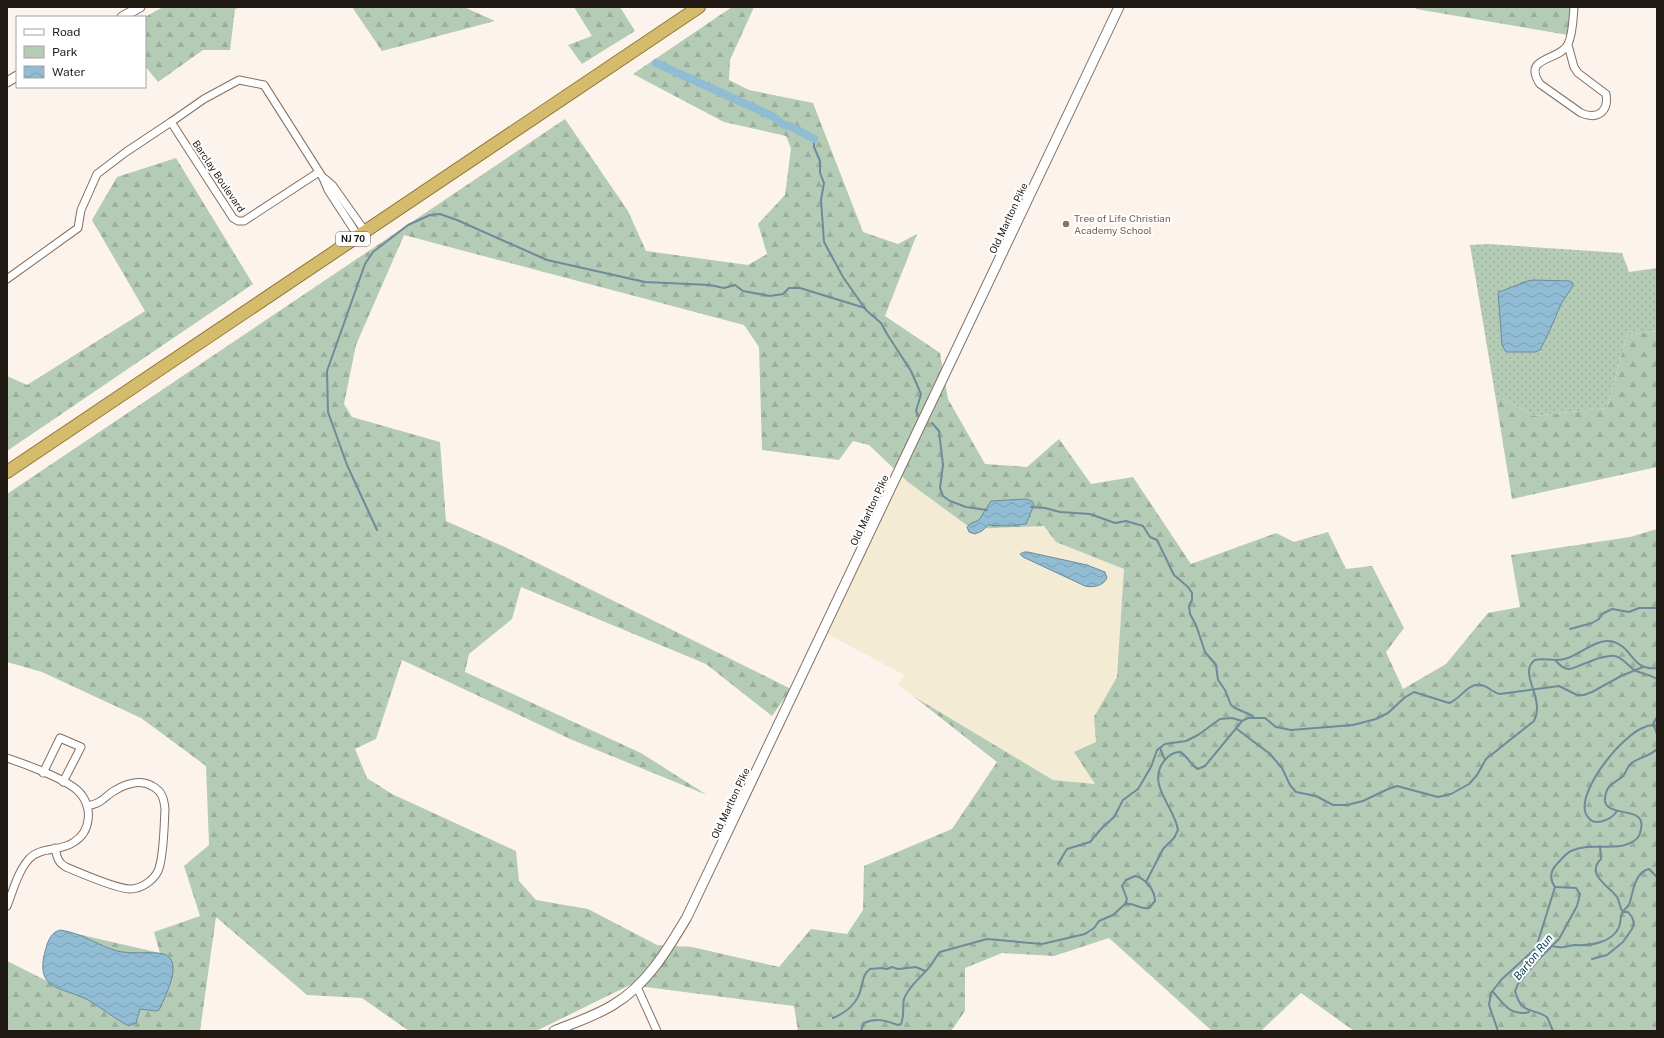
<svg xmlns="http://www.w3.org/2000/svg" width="1664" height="1038" viewBox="0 0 1664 1038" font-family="'Public Sans',sans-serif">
  <defs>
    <pattern id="green-dots" width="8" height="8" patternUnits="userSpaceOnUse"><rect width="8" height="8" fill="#b4cbb6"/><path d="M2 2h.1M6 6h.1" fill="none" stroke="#9aae9c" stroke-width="1.8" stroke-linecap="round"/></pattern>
    <pattern id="forest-firs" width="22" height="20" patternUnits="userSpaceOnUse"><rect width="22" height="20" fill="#b4cbb6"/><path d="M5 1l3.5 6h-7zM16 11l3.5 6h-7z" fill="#9aae9c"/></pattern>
    <pattern id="water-waves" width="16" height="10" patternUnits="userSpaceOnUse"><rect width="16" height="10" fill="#90bcd4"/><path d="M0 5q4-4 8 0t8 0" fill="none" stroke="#7ca1b5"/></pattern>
  </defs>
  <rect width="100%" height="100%" fill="#fdf3ed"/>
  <polygon fill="#f4ebd5" points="893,469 972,529 1044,526 1056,542 1124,568 1117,677 1094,717 1096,742 1095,784 1053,780 913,696 898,685 904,675 822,631 861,549"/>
  <polygon fill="url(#green-dots)" points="1488,244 1622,253 1629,272 1657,268 1657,331 1627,335 1607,408 1534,416 1495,394 1470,245"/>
  <g fill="url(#forest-firs)" fill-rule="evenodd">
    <polygon points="163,7 242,7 235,9 230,50 203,50 158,82 145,66 145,17"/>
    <polygon points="352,7 464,7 495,21 382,51"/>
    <polygon points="574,7 620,7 635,31 582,64 568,45 592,36"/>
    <path d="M 732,7 L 754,7 L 730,60 L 729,80 L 749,90 L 813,103 L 863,232 L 898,244 L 917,234 L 885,316 L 940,353 L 948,399 L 985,464 L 1027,467 L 1059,439 L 1091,484 L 1133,477 L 1191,564 L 1276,533 L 1294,542 L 1328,532 L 1346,569 L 1372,566 L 1404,628 L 1386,652 L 1403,689 L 1446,664 L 1488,613 L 1520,607 L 1511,555 L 1630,537 L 1657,529 L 1657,1031 L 1354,1031 L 1301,993 L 1261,1031 L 1212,1031 L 1109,938 L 1054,956 L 1002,953 L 965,968 L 965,1011 L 951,1031 L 798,1031 L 794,1006 L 630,985 L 536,1031 L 409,1031 L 362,998 L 307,995 L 216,917 L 200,1031 L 7,1031 L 7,961 L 47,981 L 43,957 L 60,930 L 160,953 L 154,932 L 200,916 L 184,866 L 209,845 L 206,766 L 141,718 L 42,672 L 7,662 L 7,494 L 565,119 L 628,211 L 646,251 L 748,265 L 767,254 L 758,224 L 785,195 L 791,148 L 786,136 L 724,122 L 633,74 ZM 404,235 L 744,325 L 759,347 L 762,450 L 839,460 L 853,441 L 869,445 L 908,482 L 972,529 L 1044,526 L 1056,542 L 1124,569 L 1117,677 L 1094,717 L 1096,742 L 1074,752 L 1095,784 L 1053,780 L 913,696 L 997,762 L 952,829 L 864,866 L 863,910 L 847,934 L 811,929 L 779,967 L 692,947 L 657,945 L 588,909 L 536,900 L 519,881 L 516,851 L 392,794 L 367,778 L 355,749 L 376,739 L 402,660 L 570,739 L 707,795 L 641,753 L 465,672 L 469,654 L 512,619 L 521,587 L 706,664 L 772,716 L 791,689 L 507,548 L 446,521 L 440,442 L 352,417 L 344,404 L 356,345 Z"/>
    <polygon points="1416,7 1578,7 1574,36 1416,9"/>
    <polygon points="176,158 253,284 7,451 7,376 27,385 145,311 92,220 117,177"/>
    <polygon points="1657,331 1657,467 1512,499 1495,394 1534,416 1607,408 1627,335"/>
  </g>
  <g fill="url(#water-waves)" stroke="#6f8b9a">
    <path d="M 1533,280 L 1570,281 L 1573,283 L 1573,286 L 1561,304 L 1550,330 L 1540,350 L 1535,352 L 1506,352 L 1502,345 L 1498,292 C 1510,289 1520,282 1533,280 Z"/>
    <polygon points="1027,499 1033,502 1034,505 1026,524 1008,526 988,525 982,531 975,534 969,532 967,527 970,524 979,520 991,501"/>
    <path d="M 1024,552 L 1028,552 L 1087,565 L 1105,572 L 1107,578 C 1103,586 1093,588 1085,586 L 1023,557 L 1020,554 Z"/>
    <path d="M 60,930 C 82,933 97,945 117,951 C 131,954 143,952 157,953 C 188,954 166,995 159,1010 L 156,1011 L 140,1009 L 136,1023 L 129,1026 L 125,1024 C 112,1017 101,1007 88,1000 C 61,986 33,991 46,948 C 48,940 52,932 60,930 Z"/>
  </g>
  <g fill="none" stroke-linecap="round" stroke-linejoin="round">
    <g stroke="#6f8b9a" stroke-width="2">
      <polyline points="814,139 814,147 820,161 820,173 824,183 821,200 824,242 843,277 866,310 881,323 887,334 911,371 921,394 916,411 918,416"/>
      <polyline points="932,423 939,431 943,465 940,488 943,496 950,501 966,507 987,510"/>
      <polyline points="1031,507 1045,508 1060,512 1090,514 1115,523 1126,521 1143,526 1150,537 1157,540 1174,575 1188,587 1192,593 1192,600 1189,606 1190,614 1196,625 1205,652 1216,665 1218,680 1225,690 1231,705 1235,708 1253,716"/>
      <polyline points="377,530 347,465 328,412 327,371 365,264 373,252 408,225 430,215 440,214 457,220 547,260 645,282 710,285 724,288 735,285 743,291 770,296 783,294 789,288 800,288 865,308"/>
      <polyline points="1570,629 1592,623 1599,619 1602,614 1612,609 1629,612 1639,608 1657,608"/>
      <path d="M 1556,661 C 1569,676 1574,666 1589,662 C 1595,659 1603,657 1610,656 C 1621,654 1628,667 1636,671 C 1643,674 1651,675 1657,679"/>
      <polyline points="1657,717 1653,724 1657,734"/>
      <path d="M 1237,729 L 1270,754 L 1282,768 L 1290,785 L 1296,792 L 1316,796 L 1333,805 L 1347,805 L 1363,801 L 1388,789 L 1397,786 L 1438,797 L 1451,794 L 1469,784 L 1477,775 L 1486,759 L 1534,721 C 1546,698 1517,673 1535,660 C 1546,657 1554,663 1568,658 C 1582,653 1598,637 1614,642 C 1633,648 1632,671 1657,668"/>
      <polyline points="1160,748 1165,760"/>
      <path d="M 1617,811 C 1612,819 1600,824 1592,821 C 1589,819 1586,815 1585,811 C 1580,787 1623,734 1645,727 C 1648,725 1653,725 1657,726"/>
      <polyline points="1058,864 1067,849 1090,842 1101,829 1114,817 1123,800 1138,789 1151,767 1157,750 1165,744 1186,741 1198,735 1220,719 1232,718 1242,721"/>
      <path d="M 1146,882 L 1163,849 L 1174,838 L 1178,830 C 1175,807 1146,785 1164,761 C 1168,756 1173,752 1180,752 C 1188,756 1190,765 1198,769 L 1205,766 L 1242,721 L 1248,718 L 1265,718 L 1276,727 L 1291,730 L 1353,725 L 1376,719 L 1388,713 L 1404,698 L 1414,692 L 1449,703 C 1461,699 1467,683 1481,685 C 1488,686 1493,693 1500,694 L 1559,686 L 1577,695 L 1584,695 L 1592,692 L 1621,676 L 1643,667"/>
      <path d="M 1555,887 C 1550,880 1550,872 1556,865 C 1561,860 1565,854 1571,851 C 1592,841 1615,853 1634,841 C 1639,838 1640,834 1641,829 C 1647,802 1597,822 1606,793 C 1608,784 1617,782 1623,776 C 1627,772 1627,765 1633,762 C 1641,757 1650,756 1657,749"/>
      <path d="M 1553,946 C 1563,950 1567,945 1576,945 C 1591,946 1613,942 1619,927 C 1621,922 1620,916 1623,912 C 1625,908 1629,907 1630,902 C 1633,891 1635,872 1649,869 L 1657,877"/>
      <path d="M 1592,959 L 1607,955 L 1623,942 L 1632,929 L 1634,923 L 1632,917 L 1628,912 L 1623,912 C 1619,907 1620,902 1617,897 C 1609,886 1585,874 1601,859 L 1600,846"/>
      <path d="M 1493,992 C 1504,1004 1511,1017 1529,1012"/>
      <path d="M 833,1018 C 847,1012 857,1004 861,989 C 863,981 863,974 870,969 L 881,968 L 887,969 L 892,967 L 898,969 L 916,967 L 925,971"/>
      <path d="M 861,1031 L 864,1023 C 876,1017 886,1021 898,1025 L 901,1024 C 905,1014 902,1007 904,999 C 908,986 924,975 931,965 C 935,960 936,956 940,952 L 987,939 L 1042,944 L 1085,934 L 1094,928 L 1099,921 L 1113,915 L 1125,904 L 1127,899 L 1122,886 L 1126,880 L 1135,876 C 1145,878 1155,890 1155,901 L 1149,908 C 1140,910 1134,902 1125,904"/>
      <polyline points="1498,1031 1489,1005 1491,993 1501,980 1536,948 1555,887"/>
      <path d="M 1553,1031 L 1547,1017 C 1532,1007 1522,1016 1515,991 L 1518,984 L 1538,960 L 1559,939 L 1577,906 L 1580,894 L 1576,888 L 1555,887"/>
    </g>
    <polyline stroke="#90bcd4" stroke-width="8" points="656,63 774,117 784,125 790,126 814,139"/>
    <g stroke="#836f62" stroke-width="9">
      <g id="minor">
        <path d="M 1568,45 L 1574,67 L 1578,73 L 1606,94 C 1609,112 1597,120 1581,113 L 1540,84 C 1521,56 1561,61 1568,44 C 1573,34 1573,18 1574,7"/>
        <polyline points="319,172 244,221 238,221 233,218 171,122 204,99 239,80 264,85 323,178 328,190 358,236"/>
        <polyline points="325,179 333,186 365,231"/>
        <polyline points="7,279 78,228 81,210 97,174 126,152 171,122"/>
        <path d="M 7,758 C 25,764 63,778 77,790 C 85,797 90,809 88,820 C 87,829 82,837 74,842 C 61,852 41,846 29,859 C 18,871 13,891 7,906"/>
        <polyline points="43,773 60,738 81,747 63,782"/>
        <path d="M 55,848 C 57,857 58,863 66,867 C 80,873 117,889 130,889 C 141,889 153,881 158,871 C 164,857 164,826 165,809 C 164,799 162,791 152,786 C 140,779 125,784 114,791 C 108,794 105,799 99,802 C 96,804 91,805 87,806"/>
        <polyline points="637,987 657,1031"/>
      </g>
    </g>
    <g stroke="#836f62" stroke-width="11">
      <g id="tertiary">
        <polyline points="122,17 140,7"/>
        <polyline points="7,82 17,76"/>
        <path d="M 554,1031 C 574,1023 595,1016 613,1005 C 647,985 668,949 687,917 L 1119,7"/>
      </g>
    </g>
    <g stroke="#8f7835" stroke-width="14">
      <polyline id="trunk" points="7,472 699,7"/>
    </g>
    <use href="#minor" stroke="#fff" stroke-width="7"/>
    <use href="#tertiary" stroke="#fff" stroke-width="9"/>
    <use href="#trunk" stroke="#d4bc6c" stroke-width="12"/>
  </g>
  <circle fill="#8d6e63" stroke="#fff" stroke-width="1.5" cx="1066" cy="224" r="4"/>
  <g text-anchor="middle" stroke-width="4" stroke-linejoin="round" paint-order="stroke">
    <rect fill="#fff" stroke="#645e5a" stroke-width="1" x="336" y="232" width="34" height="14" rx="3"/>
    <g font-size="9" font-weight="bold" fill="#211913">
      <text x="353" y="242">NJ 70</text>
    </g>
    <g font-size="10" fill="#211913" stroke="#fff">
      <text transform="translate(219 176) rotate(56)" y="4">Barclay Boulevard</text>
      <text transform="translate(1008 218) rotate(-65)" y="4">Old Marlton Pike</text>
      <text transform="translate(869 510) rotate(-65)" y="4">Old Marlton Pike</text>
      <text transform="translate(730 803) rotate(-65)" y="4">Old Marlton Pike</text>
    </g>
    <g font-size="10" fill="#785e54" stroke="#fff" text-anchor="start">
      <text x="1074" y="222">Tree of Life Christian<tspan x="1074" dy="12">Academy School</tspan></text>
    </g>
    <g font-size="11" font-style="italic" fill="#003b54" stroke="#fff">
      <text transform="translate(1533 957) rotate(-51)" y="4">Barton Run</text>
    </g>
  </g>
  <rect width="1664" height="1038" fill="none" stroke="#211913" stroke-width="16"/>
  <rect x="16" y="16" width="130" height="72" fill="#ffffff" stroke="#a6a3a1"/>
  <rect x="24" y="29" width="20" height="6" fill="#ffffff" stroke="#a6a3a1"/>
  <text x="52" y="36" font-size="12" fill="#211913">Road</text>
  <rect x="24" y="46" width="20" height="12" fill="#b4cbb6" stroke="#a6a3a1"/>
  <text x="52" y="56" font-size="12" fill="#211913">Park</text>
  <rect x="24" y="66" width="20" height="12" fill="url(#water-waves)" stroke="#a6a3a1"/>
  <text x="52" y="76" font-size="12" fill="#211913">Water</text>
</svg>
